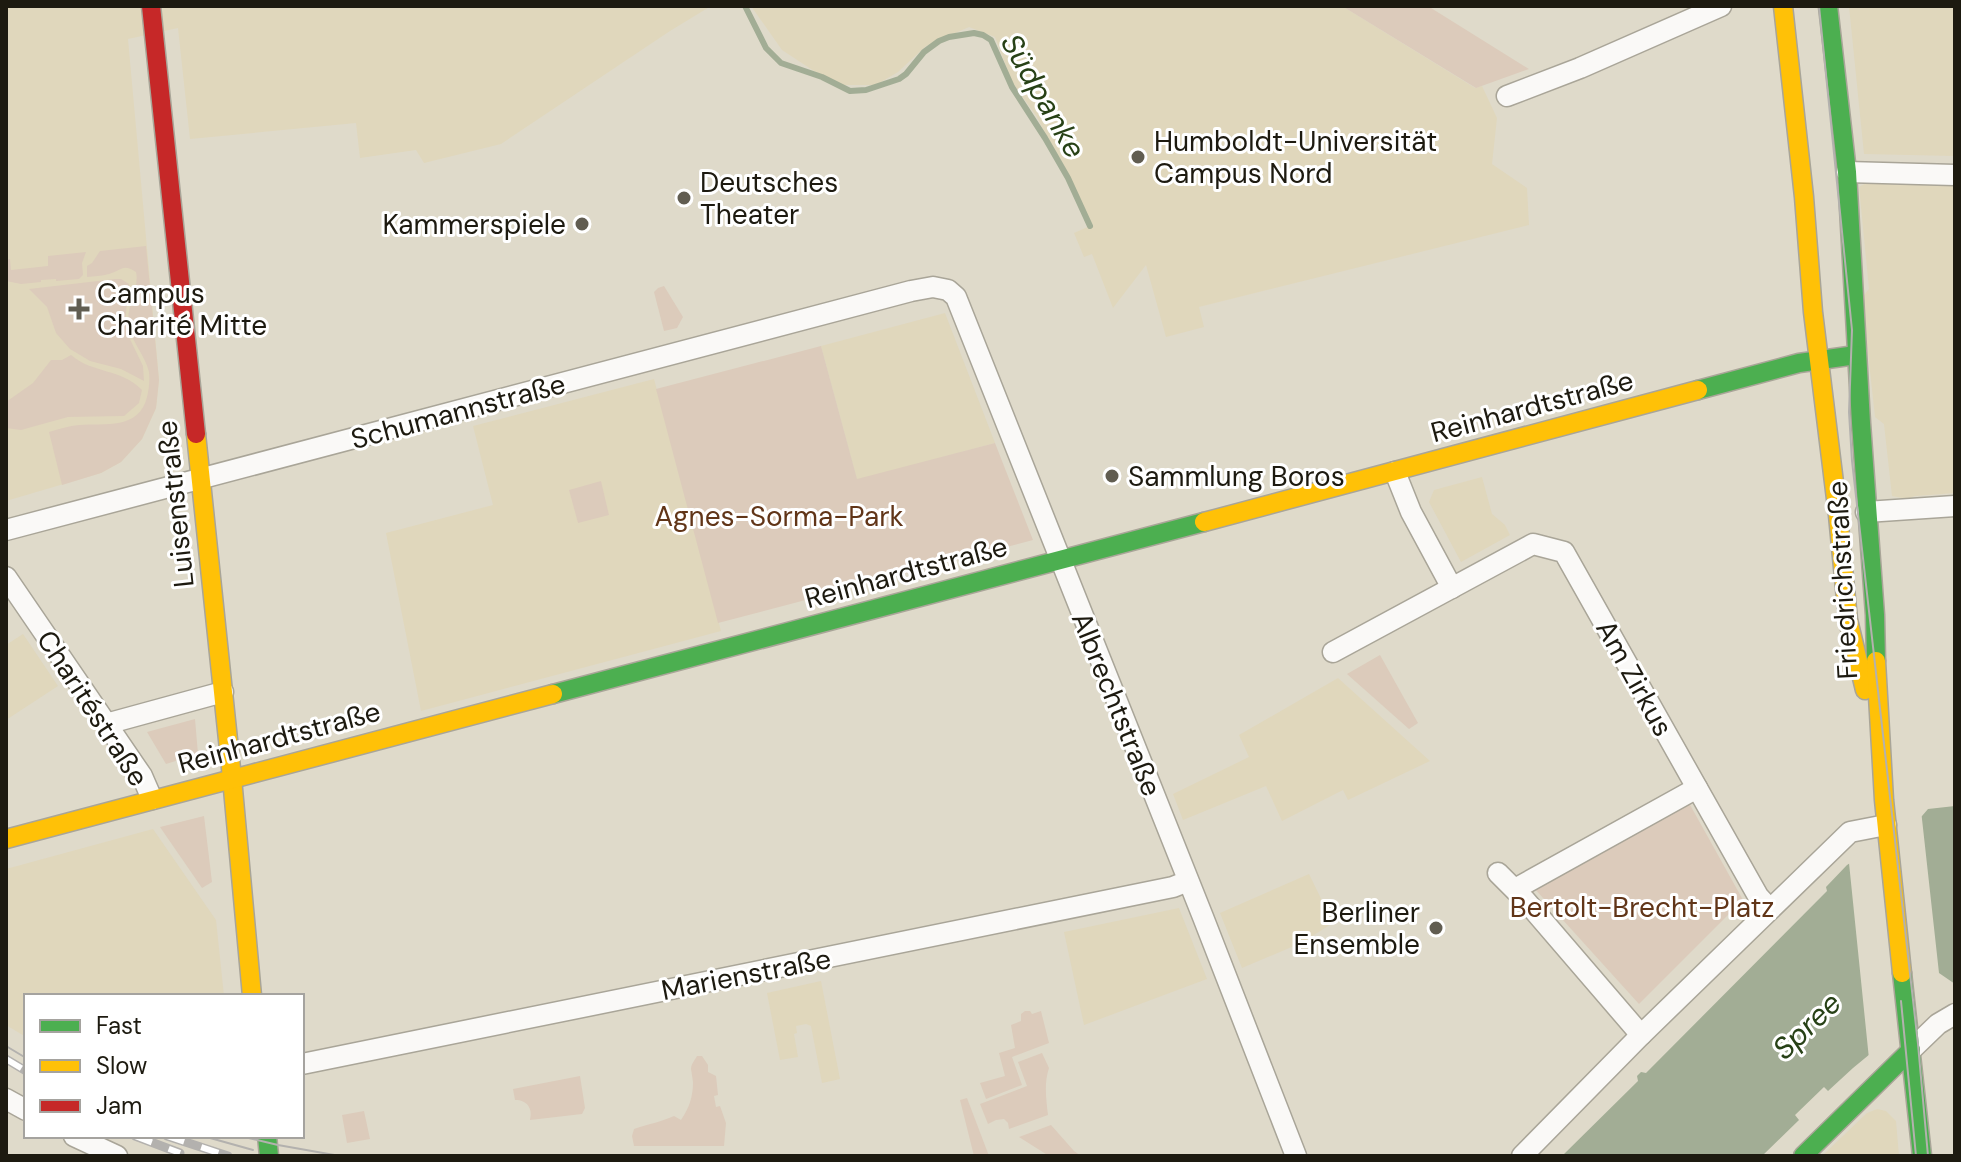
<svg xmlns="http://www.w3.org/2000/svg" width="1961" height="1162" viewBox="0 0 1961 1162" font-family="'DM Sans',sans-serif">
  <rect width="100%" height="100%" fill="#dfdaca"/>
  <g fill="#e0d7bc">
    <polygon points="6,6 711,6 670,31 501,144 424,163 416,150 360,158 356,123 190,139 178,28 128,39 159,380 156,408 142,439 121,462 101,473 6,501"/>
    <polygon points="751,6 1342,6 1475,88 1482,86 1497,118 1492,164 1527,188 1529,225 1199,307 1204,327 1166,337 1146,265 1113,308 1092,254 1084,257 1074,233 1090,226 1037,117 1012,82 995,37 969,27 926,46 898,72 876,85 843,85 814,71 782,50"/>
    <polygon points="1849,6 1955,6 1955,156 1864,154"/>
    <polygon points="1868,182 1955,184 1955,493 1915,496 1907,499 1892,496 1884,424 1875,417 1862,298 1869,289 1859,187"/>
    <polygon points="945,313 995,443 857,480 821,346"/>
    <polygon points="654,379 721,631 421,711 386,533 493,505 473,426"/>
    <polygon points="1482,477 1492,514 1505,525 1510,535 1461,562 1429,502 1434,490"/>
    <polygon points="23,634 58,686 6,720 6,645"/>
    <polygon points="1338,678 1430,761 1348,800 1343,790 1282,821 1266,786 1183,820 1173,794 1249,757 1239,735"/>
    <polygon points="153,829 216,920 224,996 26,996 26,1037 6,1025 6,869"/>
    <polygon points="1309,874 1333,923 1301,943 1242,968 1220,913"/>
    <polygon points="1179,908 1207,979 1084,1025 1064,932"/>
    <polygon points="821,981 840,1079 822,1083 811,1026 806,1024 796,1026 797,1033 794,1034 798,1057 780,1060 767,993"/>
    <polygon points="1877,1109 1886,1111 1896,1121 1899,1156 1822,1156 1867,1113"/>
  </g>
  <g fill="#dccbbb">
    <polygon points="1342,6 1431,8 1529,69 1476,88"/>
    <path d="M 146,246 L 159,380 L 156,408 L 142,439 L 121,462 L 101,473 L 62,485 L 49,432 C 59,429 69,426 79,425 C 105,423 139,430 147,397 C 149,389 150,380 149,372 C 145,355 132,343 129,326 C 125,306 140,289 136,272 C 122,263 122,271 109,274 C 102,276 94,276 87,277 L 87,266 L 92,263 L 100,251 Z"/>
    <polygon points="86,252 82,263 83,275 79,279 56,281 56,279 41,280 41,282 21,284 6,281 6,260 10,259 11,270 48,266 48,256"/>
    <polygon points="115,279 121,279 129,284 125,322 127,333 143,366 144,381 121,369 90,361 70,349 56,333 47,307 29,289"/>
    <polygon points="664,286 683,317 677,328 664,331 654,292 658,288"/>
    <polygon points="821,346 857,479 995,443 1033,540 718,623 656,389"/>
    <path d="M 71,355 C 93,374 121,368 142,390 L 139,403 L 124,416 L 68,417 L 21,430 L 6,428 L 6,402 L 33,383 L 51,360 L 62,360 Z"/>
    <polygon points="601,481 609,515 578,523 569,490"/>
    <polygon points="1380,655 1418,723 1409,729 1347,674"/>
    <polygon points="195,719 198,754 166,764 147,732"/>
    <polygon points="1689,803 1743,900 1639,1004 1534,888"/>
    <polygon points="204,816 212,882 202,888 160,827"/>
    <polygon points="1025,1011 1030,1011 1032,1014 1041,1011 1049,1043 1012,1057 1022,1085 986,1099 980,1083 1005,1076 999,1053 1015,1048 1011,1025 1021,1021 1021,1014"/>
    <path d="M 1042,1053 L 1049,1068 C 1044,1083 1046,1098 1048,1115 L 1009,1129 L 1008,1123 L 1004,1119 L 996,1120 L 988,1124 L 980,1104 L 1027,1086 L 1018,1062 Z"/>
    <path d="M 697,1056 L 702,1056 L 708,1065 L 708,1072 L 716,1076 L 718,1095 L 714,1096 L 716,1107 L 720,1106 L 726,1123 L 724,1146 L 634,1146 L 632,1136 L 634,1129 C 648,1124 661,1122 674,1116 L 681,1120 C 689,1108 693,1097 693,1082 C 693,1081 691,1069 691,1069 C 691,1064 695,1060 697,1056 Z"/>
    <path d="M 580,1076 L 585,1108 L 582,1114 L 530,1120 C 533,1108 527,1100 515,1100 L 513,1089 Z"/>
    <polygon points="967,1098 989,1156 974,1156 960,1100"/>
    <polygon points="364,1111 370,1139 347,1143 342,1115"/>
    <polygon points="1051,1125 1074,1151 1081,1156 1049,1156 1019,1137"/>
  </g>
  <polygon fill="#a2ad95" points="1955,806 1955,984 1853,1068 1828,1091 1824,1087 1795,1115 1799,1120 1762,1156 1562,1156 1638,1081 1637,1076 1641,1072 1646,1073 1827,891 1826,887 1847,865 1922,816 1928,809"/>
  <polygon fill="#dfdaca" points="1921,810 1939,973 1955,984 1955,989 1869,1059 1849,863 1847,864 1847,860"/>
  <g fill="none" stroke-linecap="round" stroke-linejoin="round">
    <polyline stroke="#a2ad95" stroke-width="6" points="745,6 766,48 781,63 822,77 850,91 866,90 899,79 906,74 924,52 939,41 949,37 974,33 983,35 991,40 1012,87 1045,138 1068,178 1090,226"/>
    <g stroke="#a9a598" stroke-width="23">
      <g id="street">
        <polyline points="1507,96 1580,68 1721,6"/>
        <polyline points="1847,172 1955,175"/>
        <polyline points="1395,472 1411,512 1452,588"/>
        <polyline points="1866,512 1955,506"/>
        <polyline points="6,530 911,291 933,287 948,290 956,297 1203,917 1296,1156"/>
        <polyline points="6,577 142,776 152,799"/>
        <polyline points="1333,652 1533,544 1564,552 1758,896 1770,909"/>
        <polyline points="106,724 223,692"/>
        <polyline points="1498,873 1525,900 1641,1035"/>
        <polyline points="1515,889 1697,788"/>
        <polyline points="1911,1050 1938,1024 1955,1014"/>
        <polyline points="302,1064 1173,887 1188,881"/>
        <polyline points="6,1099 26,1110"/>
        <polyline points="74,1136 117,1156"/>
        <polyline points="1522,1156 1641,1035 1850,832 1886,825"/>
      </g>
    </g>
    <g stroke="#a9a598" stroke-width="21">
      <g id="fast">
        <polyline points="1828,6 1847,172 1861,423 1875,615 1876,661"/>
        <polyline points="1698,390 1799,363 1856,355"/>
        <polyline points="553,694 1204,522"/>
        <polyline points="1902,973 1922,1156"/>
        <polyline points="267,1136 269,1156"/>
        <polyline points="1803,1156 1911,1050"/>
      </g>
    </g>
    <g stroke="#a9a598" stroke-width="21">
      <g id="slow">
        <polyline points="1783,6 1804,197 1813,312 1838,515 1848,620 1865,690"/>
        <polyline points="196,434 232,778 252,996"/>
        <polyline points="1204,522 1698,390"/>
        <polyline points="1876,661 1884,800 1902,973"/>
        <polyline points="6,839 553,694"/>
      </g>
    </g>
    <g stroke="#a9a598" stroke-width="21">
      <polyline id="jam" points="151,6 196,434"/>
    </g>
    <use href="#street" stroke="#faf9f7" stroke-width="20"/>
    <use href="#fast" stroke="#4caf50" stroke-width="18"/>
    <use href="#slow" stroke="#ffc107" stroke-width="18"/>
    <use href="#jam" stroke="#c62828" stroke-width="18"/>
    <g stroke="#b3b1ae" stroke-width="2">
      <polyline points="1819,6 1852,330 1849,412 1852,461 1918,1044 1928,1156"/>
      <polyline points="1901,1001 1916,1156"/>
      <polyline points="6,1046 26,1058"/>
      <polyline points="203,1136 253,1150"/>
      <polyline points="240,1136 278,1145 340,1156"/>
      <polyline points="680,1156 725,1156"/>
    </g>
    <g stroke="#b3b1ae" stroke-width="9">
      <g id="rail">
        <polyline points="6,1059 26,1071"/>
        <polyline points="135,1136 180,1153"/>
        <polyline points="167,1136 228,1156"/>
      </g>
    </g>
    <use href="#rail" stroke="#fff" stroke-width="6" stroke-dasharray="18" stroke-linecap="butt"/>
  </g>
  <g fill="#615d51" stroke="#fff" stroke-width="3">
    <circle cx="1138" cy="157" r="8"/>
    <circle cx="684" cy="198" r="8"/>
    <circle cx="582" cy="224" r="8"/>
    <path d="M75 297h8v8h8v8h-8v8h-8v-8h-8v-8h8z"/>
    <circle cx="1112" cy="476" r="8"/>
    <circle cx="1436" cy="928" r="8"/>
  </g>
  <g text-anchor="middle" stroke-width="6" stroke-linejoin="round" paint-order="stroke">
    <g font-size="28" fill="#1d1a10" stroke="#fff" text-anchor="start">
      <text x="1154" y="151">Humboldt-Universität<tspan x="1154" dy="32">Campus Nord</tspan></text>
      <text x="700" y="192">Deutsches<tspan x="700" dy="32">Theater</tspan></text>
      <text x="566" y="234" text-anchor="end">Kammerspiele</text>
      <text x="97" y="303">Campus<tspan x="97" dy="32">Charité Mitte</tspan></text>
      <text x="1128" y="486">Sammlung Boros</text>
      <text x="1420" y="922" text-anchor="end">Berliner<tspan x="1420" dy="32">Ensemble</tspan></text>
    </g>
    <g font-size="28" fill="#1d1a10" stroke="#fff">
      <text transform="translate(1532 406) rotate(-15)" y="10">Reinhardtstraße</text>
      <text transform="translate(458 411) rotate(-15)" y="10">Schumannstraße</text>
      <text transform="translate(175 504) rotate(-96)" y="10">Luisenstraße</text>
      <text transform="translate(906 572) rotate(-15)" y="10">Reinhardtstraße</text>
      <text transform="translate(1842 580) rotate(-93)" y="10">Friedrichstraße</text>
      <text transform="translate(1635 678) rotate(61)" y="10">Am Zirkus</text>
      <text transform="translate(1117 704) rotate(68)" y="10">Albrechtstraße</text>
      <text transform="translate(93 708) rotate(57)" y="10">Charitéstraße</text>
      <text transform="translate(279 737) rotate(-15)" y="10">Reinhardtstraße</text>
      <text transform="translate(746 974) rotate(-11)" y="10">Marienstraße</text>
    </g>
    <g font-size="28" fill="#613518" stroke="#fff">
      <text x="779" y="526">Agnes-Sorma-Park</text>
      <text x="1642" y="917">Bertolt-Brecht-Platz</text>
    </g>
    <g font-size="30" font-style="italic" fill="#274116" stroke="#fff">
      <text transform="translate(1043 96) rotate(60)" y="10">Südpanke</text>
      <text transform="translate(1807 1026) rotate(-44)" y="10">Spree</text>
    </g>
  </g>
  <rect width="1961" height="1162" fill="none" stroke="#1d1a10" stroke-width="16"/>
  <rect x="24" y="994" width="280" height="144" fill="#ffffff" stroke="#a5a39f" stroke-width="2"/>
  <rect x="40" y="1020" width="40" height="12" fill="#4caf50" stroke="#a5a39f" stroke-width="2"/>
  <text x="96" y="1034" font-size="24" fill="#1d1a10">Fast</text>
  <rect x="40" y="1060" width="40" height="12" fill="#ffc107" stroke="#a5a39f" stroke-width="2"/>
  <text x="96" y="1074" font-size="24" fill="#1d1a10">Slow</text>
  <rect x="40" y="1100" width="40" height="12" fill="#c62828" stroke="#a5a39f" stroke-width="2"/>
  <text x="96" y="1114" font-size="24" fill="#1d1a10">Jam</text>
</svg>
